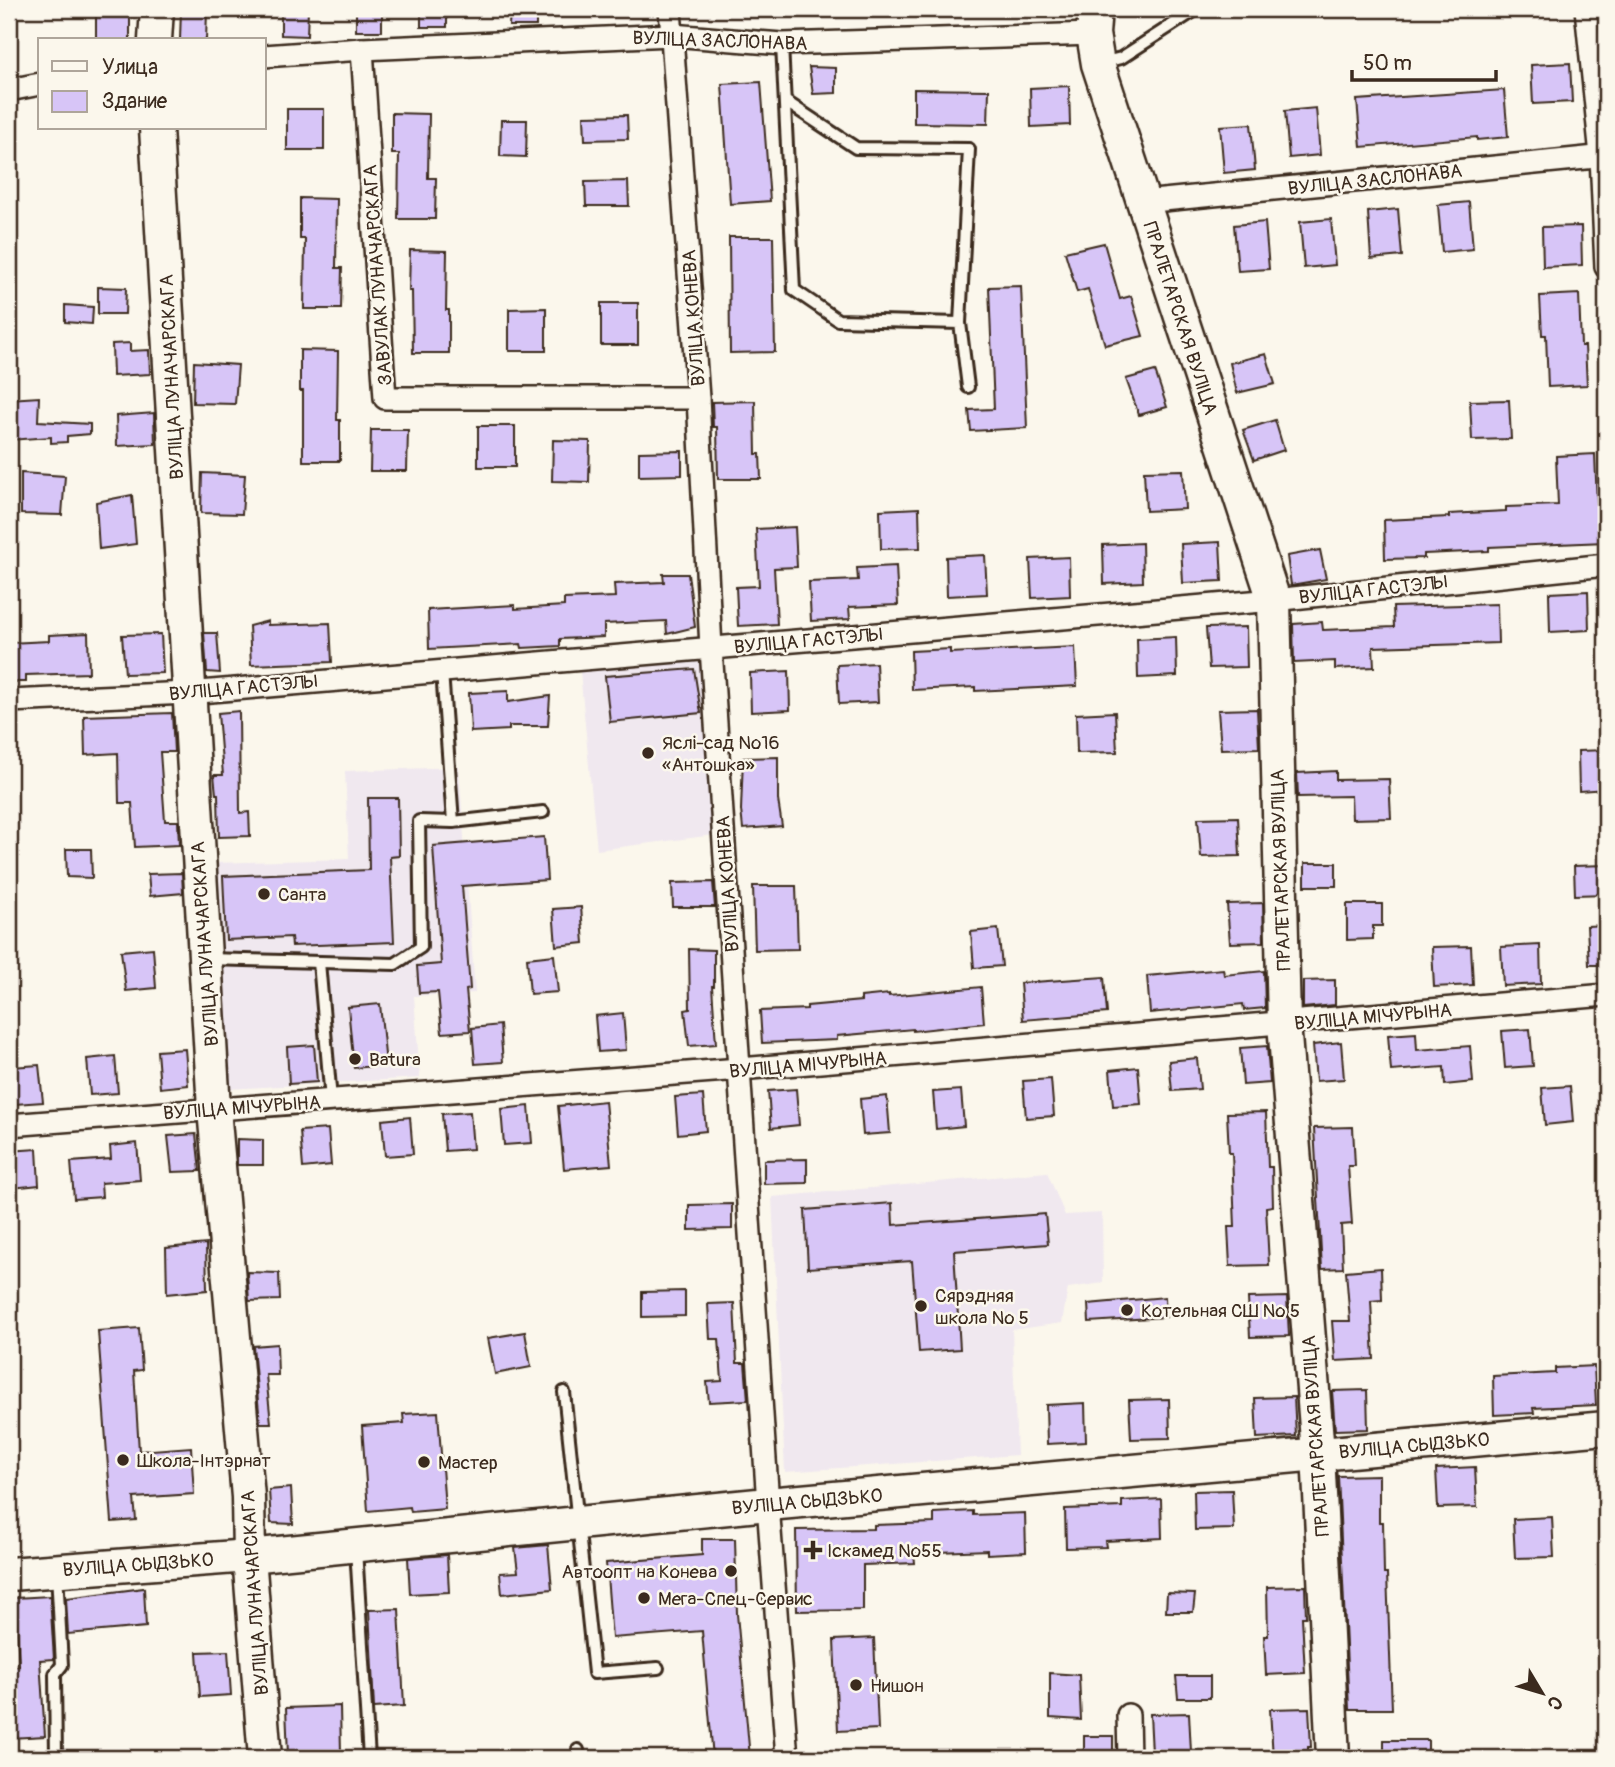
<svg xmlns="http://www.w3.org/2000/svg" width="1615" height="1767" viewBox="0 0 1615 1767" font-family="Pangolin,sans-serif">
  <rect width="100%" height="100%" fill="#fbf7ec"/>
  <filter id="ink" filterUnits="userSpaceOnUse"><feTurbulence type="fractalNoise" baseFrequency=".0143" numOctaves="2"/><feDisplacementMap in="SourceGraphic" scale="14" xChannelSelector="R" yChannelSelector="G"/><feConvolveMatrix kernelMatrix="1 2 1 2 8 2 1 2 1" color-interpolation-filters="sRGB"/></filter>
  <g filter="url(#ink)">
    <g fill="#f0e8ef">
      <polygon points="700,658 714,835 597,850 580,671"/>
      <polygon points="459,767 475,993 414,996 420,1078 227,1089 214,863 349,859 345,771"/>
      <polygon points="1047,1172 1065,1215 1102,1213 1103,1283 1068,1288 1062,1323 1012,1330 1017,1455 785,1472 772,1197"/>
    </g>
    <g fill="#d7c5f7" stroke="#3b2a1e" stroke-width="2">
      <polygon points="281,9 308,9 307,36 281,35"/>
      <rect x="356" y="9" width="26" height="22"/>
      <rect x="421" y="9" width="26" height="18"/>
      <polygon points="510,9 536,9 536,26 509,26"/>
      <polygon points="181,10 207,11 206,40 180,40"/>
      <polygon points="96,14 130,17 130,40 96,40"/>
      <polygon points="1570,63 1572,102 1533,104 1531,65"/>
      <polygon points="809,67 836,68 836,93 813,94"/>
      <polygon points="761,82 770,201 730,204 722,84"/>
      <polygon points="1069,86 1070,125 1031,127 1030,88"/>
      <polygon points="914,89 989,90 988,124 914,123"/>
      <polygon points="1504,90 1508,137 1477,140 1477,137 1361,147 1357,100"/>
      <polygon points="1316,108 1320,155 1289,158 1285,111"/>
      <rect x="287" y="109" width="37" height="41"/>
      <polygon points="392,113 429,114 428,178 436,178 435,219 398,219 399,154 392,154"/>
      <polygon points="627,115 628,139 585,140 584,116"/>
      <polygon points="501,120 527,120 526,157 500,156"/>
      <polygon points="1251,124 1255,170 1224,173 1220,126"/>
      <polygon points="628,181 629,206 586,206 585,182"/>
      <polygon points="300,198 337,199 336,268 342,268 341,309 304,309 305,239 300,239"/>
      <polygon points="1469,202 1473,249 1442,252 1438,205"/>
      <polygon points="1398,209 1402,256 1371,259 1368,212"/>
      <polygon points="1331,219 1335,265 1304,268 1300,222"/>
      <polygon points="1265,222 1269,269 1238,271 1234,225"/>
      <polygon points="1581,226 1582,265 1543,267 1542,227"/>
      <polygon points="729,237 773,237 775,352 730,353"/>
      <polygon points="1104,243 1120,299 1131,296 1143,336 1105,345 1088,289 1077,292 1065,252"/>
      <polygon points="410,250 447,251 446,310 449,310 449,353 413,353 412,291 409,291"/>
      <polygon points="1021,286 1027,428 971,431 969,410 994,409 989,287"/>
      <polygon points="98,287 126,288 125,314 98,314"/>
      <polygon points="1579,294 1581,346 1585,346 1587,385 1548,387 1546,335 1542,335 1540,296"/>
      <rect x="601" y="303" width="37" height="42"/>
      <polygon points="65,305 93,307 92,324 65,322"/>
      <polygon points="546,308 546,351 509,351 509,309"/>
      <polygon points="130,343 130,351 149,350 150,374 113,376 112,344"/>
      <polygon points="300,350 338,351 337,420 340,420 340,461 303,461 303,391 300,391"/>
      <polygon points="1266,354 1275,384 1237,393 1230,363"/>
      <polygon points="194,362 238,365 235,404 193,403"/>
      <polygon points="1155,371 1167,407 1139,415 1126,379"/>
      <polygon points="39,397 38,421 90,424 90,434 67,436 67,442 51,443 51,437 9,440 9,399"/>
      <polygon points="1509,400 1511,439 1472,440 1470,401"/>
      <polygon points="755,401 756,454 760,454 761,479 718,479 717,427 713,427 712,402"/>
      <polygon points="154,413 155,444 117,446 116,416"/>
      <polygon points="1275,420 1284,450 1254,460 1243,430"/>
      <rect x="478" y="426" width="37" height="41"/>
      <polygon points="371,430 408,430 407,471 370,471"/>
      <polygon points="553,440 590,441 589,482 552,481"/>
      <polygon points="682,451 682,475 639,476 639,452"/>
      <polygon points="1595,454 1597,504 1603,503 1605,542 1489,547 1489,551 1424,554 1424,558 1385,559 1384,520 1449,517 1449,514 1506,511 1506,507 1558,505 1556,456"/>
      <polygon points="1183,470 1185,509 1146,511 1144,471"/>
      <polygon points="21,473 65,476 62,515 21,514"/>
      <polygon points="202,473 245,475 242,514 201,513"/>
      <polygon points="132,495 136,544 99,549 96,502"/>
      <polygon points="919,508 920,548 881,549 880,510"/>
      <polygon points="795,527 797,567 774,568 777,624 738,626 736,587 759,586 756,529"/>
      <polygon points="1220,542 1222,581 1183,583 1181,544"/>
      <polygon points="1142,543 1143,582 1104,584 1103,545"/>
      <polygon points="1320,550 1326,579 1291,585 1287,556"/>
      <polygon points="985,555 987,594 947,596 946,557"/>
      <polygon points="1069,557 1070,596 1032,598 1030,559"/>
      <polygon points="896,566 898,605 849,607 850,619 811,621 809,582 858,580 857,568"/>
      <polygon points="663,574 688,574 695,627 667,634 666,621 604,624 604,637 560,639 560,646 522,648 521,644 429,649 428,610 515,605 515,609 564,606 564,599 615,597 614,584 664,582"/>
      <polygon points="1588,591 1589,630 1550,632 1549,593"/>
      <polygon points="1497,604 1498,643 1373,647 1374,667 1335,669 1335,661 1294,663 1293,624 1322,622 1323,630 1394,627 1393,607"/>
      <polygon points="268,621 268,625 330,623 332,662 251,665 249,626"/>
      <polygon points="1246,627 1247,667 1209,668 1206,628"/>
      <polygon points="88,633 89,673 26,675 26,682 9,682 9,643 49,641 49,635"/>
      <polygon points="204,633 217,633 220,673 207,672"/>
      <polygon points="161,634 163,673 125,674 122,635"/>
      <polygon points="1176,637 1177,676 1138,678 1137,639"/>
      <polygon points="1075,647 1077,686 975,691 975,687 912,690 911,651 950,649 950,653"/>
      <polygon points="876,663 878,702 839,704 837,665"/>
      <polygon points="694,669 701,713 610,722 605,676"/>
      <polygon points="789,671 790,710 751,712 750,673"/>
      <polygon points="508,691 508,702 550,696 548,726 509,726 509,730 471,732 469,693"/>
      <polygon points="1257,709 1259,748 1221,749 1218,710"/>
      <polygon points="239,711 240,813 249,812 250,836 219,837 218,794 216,794 214,775 223,775 218,713"/>
      <polygon points="1115,712 1117,752 1077,753 1076,714"/>
      <polygon points="172,713 174,752 160,752 165,821 178,821 179,845 135,847 132,803 119,803 118,753 85,755 84,716"/>
      <polygon points="1606,750 1606,789 1579,791 1578,751"/>
      <polygon points="778,757 778,800 782,826 743,829 741,810 743,758"/>
      <polygon points="1336,771 1336,780 1389,779 1391,818 1352,819 1351,796 1298,797 1297,773"/>
      <polygon points="368,798 398,798 399,856 390,857 394,942 292,946 291,937 226,940 223,876 369,870"/>
      <polygon points="1238,817 1240,856 1201,857 1198,818"/>
      <polygon points="544,837 547,880 462,886 470,989 466,990 470,1031 442,1033 438,992 419,993 417,966 441,964 433,846"/>
      <polygon points="66,849 91,849 92,878 67,877"/>
      <rect x="1305" y="863" width="31" height="23"/>
      <polygon points="1606,865 1606,894 1575,895 1574,866"/>
      <polygon points="182,873 183,893 150,896 148,874"/>
      <polygon points="713,882 715,907 673,907 672,883"/>
      <polygon points="753,886 796,886 798,949 755,950"/>
      <polygon points="1263,903 1264,942 1230,943 1227,904"/>
      <polygon points="1347,904 1382,904 1382,926 1373,926 1373,939 1347,940"/>
      <polygon points="581,907 584,943 556,946 553,909"/>
      <polygon points="1606,925 1606,965 1589,965 1587,926"/>
      <polygon points="998,929 1002,966 974,968 971,932"/>
      <polygon points="1540,945 1541,984 1503,986 1501,947"/>
      <polygon points="1471,946 1473,985 1434,987 1432,947"/>
      <polygon points="153,948 156,988 126,991 121,951"/>
      <polygon points="689,949 714,950 714,986 712,986 716,1044 689,1046 685,1010 690,1009"/>
      <polygon points="554,955 558,992 530,994 527,958"/>
      <polygon points="1223,969 1224,975 1264,971 1265,1008 1244,1010 1243,1004 1150,1013 1147,976"/>
      <polygon points="1104,977 1107,1013 1023,1020 1020,983"/>
      <polygon points="1335,980 1335,1005 1303,1008 1303,981"/>
      <polygon points="981,987 984,1023 913,1031 913,1029 837,1036 837,1040 762,1043 760,1011 807,1009 807,1006 861,1001 861,997 889,994 889,996"/>
      <polygon points="380,1004 386,1065 354,1068 348,1007"/>
      <polygon points="623,1013 626,1050 598,1052 595,1016"/>
      <polygon points="500,1025 503,1062 475,1064 472,1028"/>
      <polygon points="1530,1029 1533,1066 1505,1068 1502,1031"/>
      <polygon points="1416,1033 1417,1050 1470,1046 1473,1082 1445,1085 1444,1067 1391,1071 1388,1035"/>
      <polygon points="1341,1042 1344,1079 1316,1081 1313,1045"/>
      <polygon points="314,1045 317,1082 289,1084 287,1047"/>
      <polygon points="1267,1046 1270,1083 1243,1085 1240,1048"/>
      <polygon points="185,1049 188,1085 160,1088 157,1051"/>
      <polygon points="115,1056 118,1093 90,1095 87,1059"/>
      <polygon points="1197,1058 1200,1089 1172,1091 1169,1061"/>
      <polygon points="39,1065 43,1102 15,1104 12,1067"/>
      <polygon points="1138,1067 1141,1104 1113,1106 1110,1070"/>
      <polygon points="1051,1079 1054,1116 1026,1118 1023,1081"/>
      <polygon points="1570,1086 1573,1122 1545,1125 1542,1088"/>
      <polygon points="796,1089 799,1125 771,1128 768,1091"/>
      <polygon points="961,1090 964,1126 936,1129 933,1092"/>
      <polygon points="703,1095 706,1131 678,1134 675,1097"/>
      <polygon points="887,1096 890,1133 863,1135 860,1099"/>
      <polygon points="605,1101 611,1165 564,1169 558,1106"/>
      <polygon points="529,1106 532,1143 504,1145 501,1109"/>
      <polygon points="470,1112 473,1149 445,1151 442,1114"/>
      <polygon points="1266,1112 1268,1167 1272,1167 1273,1206 1266,1207 1269,1265 1230,1266 1228,1227 1235,1227 1232,1153 1229,1153 1227,1113"/>
      <polygon points="410,1117 413,1154 385,1156 382,1120"/>
      <polygon points="1353,1127 1355,1166 1348,1166 1352,1224 1341,1225 1343,1268 1322,1269 1314,1128"/>
      <polygon points="328,1129 331,1165 303,1168 300,1131"/>
      <polygon points="196,1134 200,1171 172,1172 168,1136"/>
      <polygon points="237,1139 263,1140 263,1165 237,1165"/>
      <polygon points="137,1143 140,1180 101,1183 102,1197 74,1199 71,1162 111,1159 110,1146"/>
      <polygon points="37,1149 39,1185 12,1188 9,1151"/>
      <polygon points="807,1159 807,1183 764,1184 764,1160"/>
      <polygon points="892,1203 893,1225 1045,1214 1048,1244 954,1251 960,1349 919,1352 912,1261 808,1268 805,1210"/>
      <polygon points="732,1204 732,1229 689,1230 689,1205"/>
      <polygon points="206,1244 207,1290 167,1294 166,1248"/>
      <polygon points="1381,1268 1382,1300 1371,1301 1374,1359 1335,1361 1332,1321 1350,1321 1346,1271"/>
      <polygon points="247,1272 279,1273 280,1300 249,1301"/>
      <polygon points="685,1291 685,1316 642,1317 642,1292"/>
      <polygon points="1165,1297 1166,1317 1089,1322 1088,1304"/>
      <polygon points="1287,1297 1289,1336 1250,1337 1248,1298"/>
      <polygon points="734,1303 737,1363 745,1363 748,1400 709,1402 707,1382 722,1381 719,1339 710,1339 708,1304"/>
      <polygon points="139,1328 142,1370 134,1371 139,1451 191,1447 194,1494 134,1498 136,1520 112,1522 98,1331"/>
      <polygon points="525,1332 531,1367 495,1374 488,1338"/>
      <polygon points="277,1344 278,1375 266,1375 271,1423 260,1423 253,1346"/>
      <polygon points="1594,1366 1596,1405 1533,1408 1534,1413 1494,1415 1493,1376 1555,1373 1555,1368"/>
      <polygon points="1367,1390 1368,1429 1335,1430 1332,1391"/>
      <polygon points="1294,1397 1296,1436 1257,1438 1255,1398"/>
      <polygon points="1169,1399 1170,1438 1131,1439 1129,1400"/>
      <polygon points="1085,1403 1086,1442 1047,1444 1046,1405"/>
      <polygon points="438,1412 445,1509 411,1512 410,1507 368,1511 362,1426 404,1423 403,1414"/>
      <polygon points="1475,1467 1477,1507 1438,1508 1436,1469"/>
      <polygon points="1379,1475 1379,1522 1383,1522 1384,1574 1387,1574 1392,1709 1349,1709 1338,1476"/>
      <polygon points="291,1488 293,1524 271,1523 269,1490"/>
      <polygon points="1232,1490 1234,1529 1195,1530 1194,1491"/>
      <polygon points="1161,1499 1162,1538 1105,1541 1106,1547 1066,1548 1065,1509 1122,1507 1122,1501"/>
      <polygon points="973,1511 973,1515 1025,1513 1026,1552 987,1554 987,1550 914,1553 915,1563 863,1565 863,1610 797,1611 796,1530 874,1529 874,1525 934,1523 934,1513"/>
      <polygon points="1552,1517 1554,1557 1515,1558 1513,1519"/>
      <polygon points="702,1539 735,1539 737,1614 750,1758 713,1758 702,1631 612,1638 606,1563 702,1555"/>
      <polygon points="548,1545 552,1589 502,1594 500,1573 518,1572 515,1548"/>
      <polygon points="447,1555 449,1592 410,1594 408,1558"/>
      <polygon points="1305,1586 1306,1617 1302,1617 1305,1673 1266,1675 1264,1636 1268,1636 1267,1587"/>
      <polygon points="144,1588 146,1627 68,1634 66,1598"/>
      <polygon points="1167,1593 1195,1594 1193,1612 1166,1612"/>
      <polygon points="50,1596 54,1659 40,1660 45,1736 11,1738 9,1667 19,1666 15,1598"/>
      <polygon points="399,1609 404,1706 374,1708 369,1610"/>
      <polygon points="874,1638 878,1729 838,1731 834,1640"/>
      <polygon points="228,1651 231,1695 200,1697 197,1652"/>
      <polygon points="1050,1673 1079,1675 1081,1720 1050,1718"/>
      <polygon points="1176,1676 1210,1676 1210,1698 1178,1698"/>
      <polygon points="340,1706 341,1754 288,1755 286,1708"/>
      <polygon points="1309,1708 1311,1747 1308,1747 1308,1758 1273,1758 1270,1709"/>
      <polygon points="1189,1713 1191,1752 1152,1753 1150,1714"/>
      <rect x="1084" y="1736" width="29" height="22"/>
      <rect x="1384" y="1740" width="44" height="18"/>
    </g>
    <g fill="none" stroke-linecap="round" stroke-linejoin="round">
      <g stroke="#3b2a1e" stroke-width="16">
        <g id="lane">
          <polyline points="782,44 794,290 838,320 960,323 968,387"/>
          <polyline points="1101,63 1121,58 1197,9"/>
          <polyline points="785,101 856,148 969,149 960,323"/>
          <polyline points="442,671 453,822 543,812"/>
          <polyline points="207,959 395,964 421,947 419,821 453,822"/>
          <polyline points="319,962 331,1100"/>
          <polyline points="564,1392 594,1673 658,1668"/>
          <polyline points="356,1549 369,1758"/>
          <polyline points="578,1750 579,1758"/>
          <polyline points="56,1758 55,1674 62,1665 57,1573"/>
        </g>
      </g>
      <g stroke="#3b2a1e" stroke-width="26">
        <g id="street">
          <polyline points="670,9 698,398 711,648 768,1504 787,1758"/>
          <polyline points="1586,9 1601,156 1606,267"/>
          <polyline points="362,49 385,398 698,398"/>
          <polyline points="264,56 362,49 672,35 782,44 1093,34"/>
          <polyline points="9,90 40,84"/>
          <polyline points="1143,202 1606,156"/>
          <polyline points="9,701 188,693 1274,600 1606,565"/>
          <polyline points="9,1125 740,1069 1606,995"/>
          <polyline points="1128,1715 1129,1758"/>
        </g>
      </g>
      <g stroke="#3b2a1e" stroke-width="37">
        <g id="secondary">
          <polyline points="1095,9 1093,34 1098,64 1274,600 1284,1023 1318,1453 1333,1758"/>
          <polyline points="155,40 157,9"/>
          <polyline points="156,128 214,1109 248,1497 249,1556 265,1758"/>
          <polyline points="9,1574 249,1556 768,1504 1606,1428"/>
        </g>
      </g>
      <use href="#lane" stroke="#fbf7ec" stroke-width="10"/>
      <use href="#street" stroke="#fbf7ec" stroke-width="21"/>
      <use href="#secondary" stroke="#fbf7ec" stroke-width="32"/>
    </g>
  </g>
  <g fill="#3b2a1e" stroke="#fbf7ec" stroke-width="2.5">
    <circle cx="648" cy="753" r="7"/>
    <circle cx="264" cy="894" r="7"/>
    <circle cx="355" cy="1059" r="7"/>
    <circle cx="921" cy="1306" r="7"/>
    <circle cx="1127" cy="1310" r="7"/>
    <circle cx="123" cy="1460" r="7"/>
    <circle cx="424" cy="1462" r="7"/>
    <path d="M809.5 1539.5h7v7h7v7h-7v7h-7v-7h-7v-7h7z"/>
    <circle cx="731" cy="1571" r="7"/>
    <circle cx="644" cy="1598" r="7"/>
    <circle cx="856" cy="1685" r="7"/>
  </g>
  <g text-anchor="middle" stroke-width="5" stroke-linejoin="round" paint-order="stroke">
    <g font-size="19" fill="#3b2a1e" stroke="#fbf7ec">
      <text transform="translate(720 40) rotate(2)" y="7">ВУЛІЦА ЗАСЛОНАВА</text>
      <text transform="translate(1375 179) rotate(-6)" y="7">ВУЛІЦА ЗАСЛОНАВА</text>
      <text transform="translate(377 275) rotate(-94)" y="7">ЗАВУЛАК ЛУНАЧАРСКАГА</text>
      <text transform="translate(693 318) rotate(-94)" y="7">ВУЛІЦА КОНЕВА</text>
      <text transform="translate(1181 318) rotate(72)" y="7">ПРАЛЕТАРСКАЯ ВУЛІЦА</text>
      <text transform="translate(171 377) rotate(-93)" y="7">ВУЛІЦА ЛУНАЧАРСКАГА</text>
      <text transform="translate(1373 589) rotate(-6)" y="7">ВУЛІЦА ГАСТЭЛЫ</text>
      <text transform="translate(808 640) rotate(-5)" y="7">ВУЛІЦА ГАСТЭЛЫ</text>
      <text transform="translate(243 687) rotate(-5)" y="7">ВУЛІЦА ГАСТЭЛЫ</text>
      <text transform="translate(1280 870) rotate(-92)" y="7">ПРАЛЕТАРСКАЯ ВУЛІЦА</text>
      <text transform="translate(727 884) rotate(-94)" y="7">ВУЛІЦА КОНЕВА</text>
      <text transform="translate(204 944) rotate(-94)" y="7">ВУЛІЦА ЛУНАЧАРСКАГА</text>
      <text transform="translate(1373 1016) rotate(-5)" y="7">ВУЛІЦА МІЧУРЫНА</text>
      <text transform="translate(808 1064) rotate(-5)" y="7">ВУЛІЦА МІЧУРЫНА</text>
      <text transform="translate(242 1107) rotate(-4)" y="7">ВУЛІЦА МІЧУРЫНА</text>
      <text transform="translate(1315 1436) rotate(-94)" y="7">ПРАЛЕТАРСКАЯ ВУЛІЦА</text>
      <text transform="translate(1414 1445) rotate(-5)" y="7">ВУЛІЦА СЫДЗЬКО</text>
      <text transform="translate(807 1501) rotate(-5)" y="7">ВУЛІЦА СЫДЗЬКО</text>
      <text transform="translate(138 1564) rotate(-4)" y="7">ВУЛІЦА СЫДЗЬКО</text>
      <text transform="translate(254 1593) rotate(-94)" y="7">ВУЛІЦА ЛУНАЧАРСКАГА</text>
    </g>
    <g font-size="19" fill="#3b2a1e" stroke="#fbf7ec" text-anchor="start">
      <text x="662" y="749">Яслі-сад №16<tspan x="662" dy="22">«Антошка»</tspan></text>
      <text x="278" y="901">Санта</text>
      <text x="369" y="1066">Batura</text>
      <text x="935" y="1302">Сярэдняя<tspan x="935" dy="22">школа № 5</tspan></text>
      <text x="1141" y="1317">Котельная СШ № 5</text>
      <text x="137" y="1467">Школа-Інтэрнат</text>
      <text x="438" y="1469">Мастер</text>
      <text x="827" y="1557">Іскамед №55</text>
      <text x="717" y="1578" text-anchor="end">Автоопт на Конева</text>
      <text x="658" y="1605">Мега-Спец-Сервис</text>
      <text x="870" y="1692">Нишон</text>
    </g>
  </g>
  <rect width="1615" height="1767" fill="none" stroke="#fbf7ec" stroke-width="35"/>
  <rect x="18" y="18" width="1580" height="1732" fill="none" stroke="#3b2a1e" stroke-width="2.5" filter="url(#ink)"/>
  <rect x="38" y="38" width="228" height="91" fill="#fbf7ec" stroke="#aea59a" stroke-width="2"/>
  <rect x="52" y="61" width="35" height="10" fill="#fbf7ec" stroke="#aea59a" stroke-width="2"/>
  <text x="102" y="74" font-size="21" fill="#3b2a1e">Улица</text>
  <rect x="52" y="91" width="35" height="21" fill="#d7c5f7" stroke="#aea59a" stroke-width="2"/>
  <text x="102" y="108" font-size="21" fill="#3b2a1e">Здание</text>
  <g transform="translate(1542 1693) rotate(128)" stroke="#fbf7ec" stroke-width="5" paint-order="stroke">
  <path d="M0-5L12 26L0 18L-12 26Z" fill="#3b2a1e"/>
  <text y="-10" font-size="19" font-weight="bold" text-anchor="middle" fill="#3b2a1e">С</text>
  </g>
  <path d="M1352 70v10h144v-10" fill="none" stroke="#3b2a1e" stroke-width="3.5"/>
  <text x="1363" y="70" font-size="21" fill="#3b2a1e" stroke="#fbf7ec" stroke-width="5" paint-order="stroke">50 m</text>
</svg>
